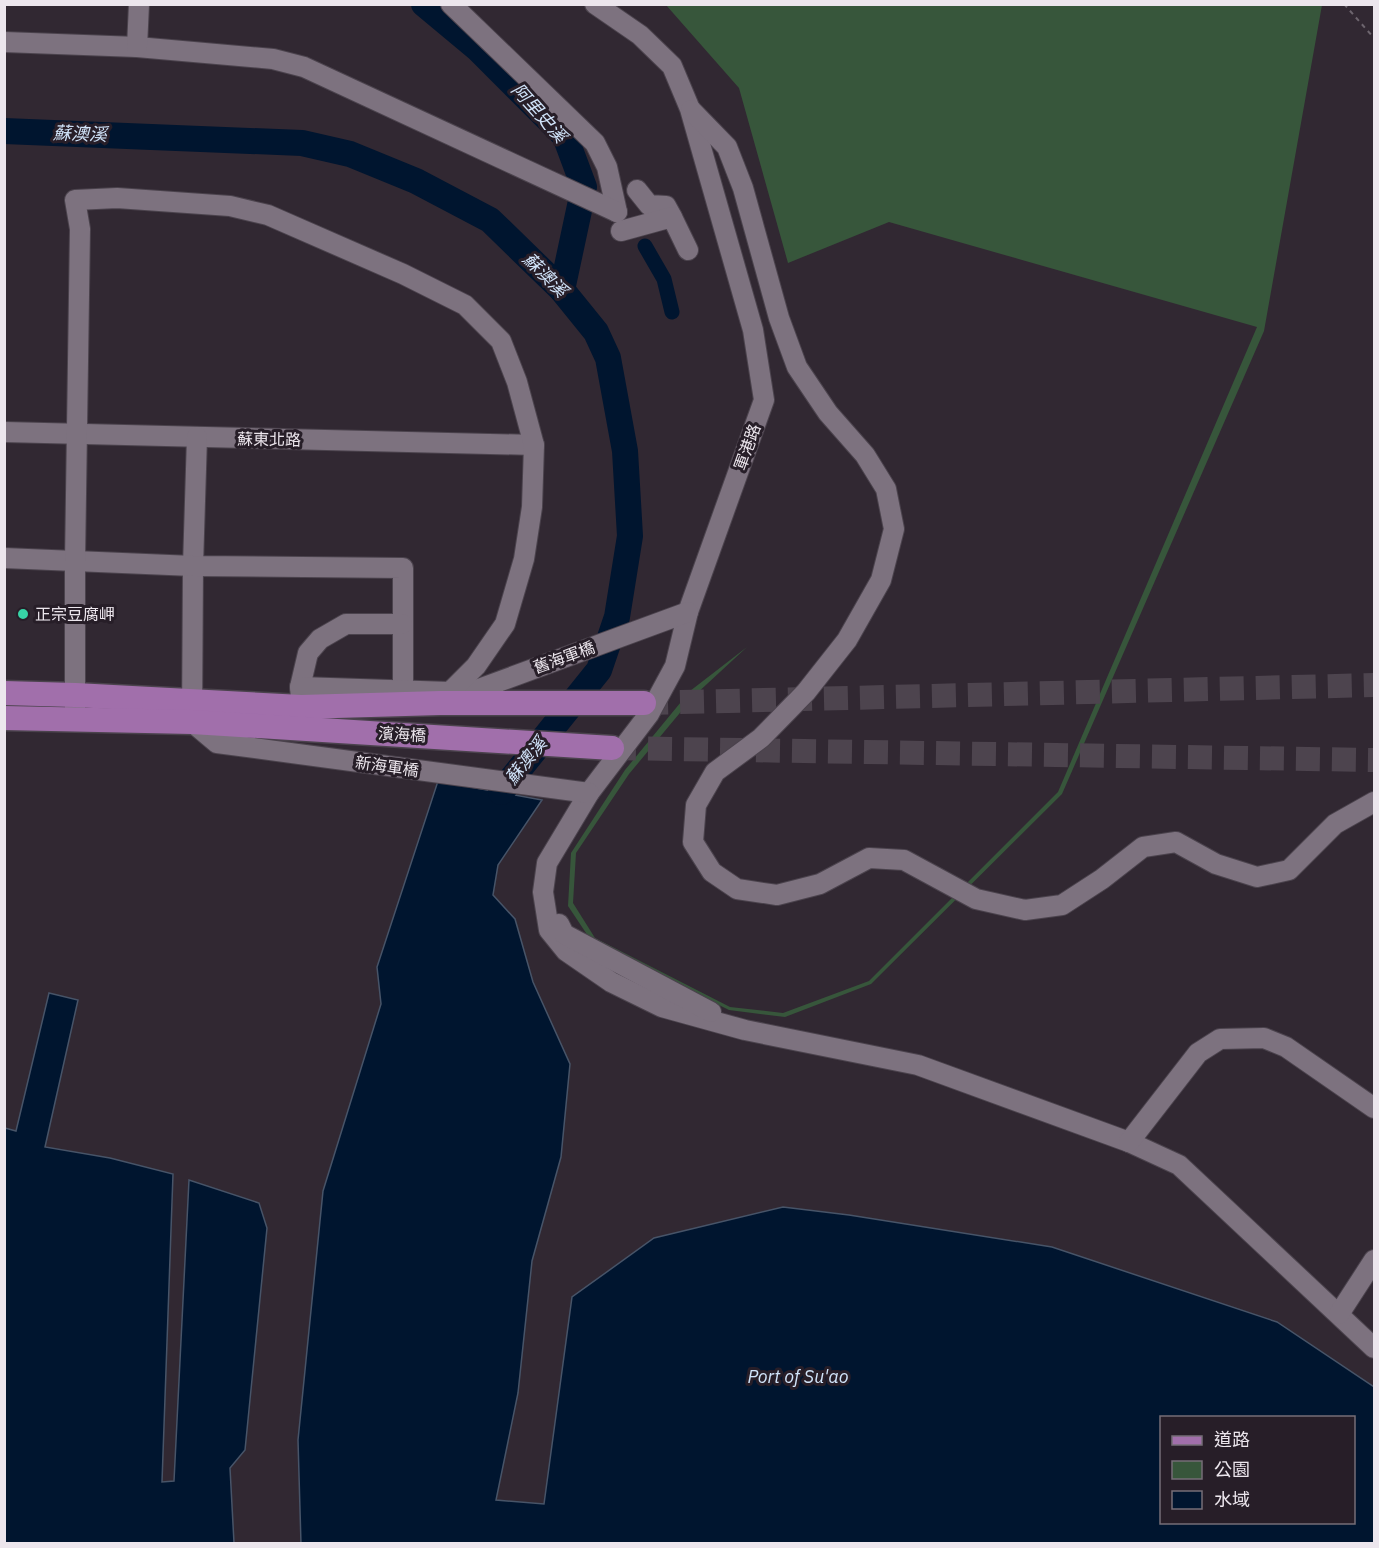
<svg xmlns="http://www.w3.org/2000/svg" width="1379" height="1548" viewBox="0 0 1379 1548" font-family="'IBM Plex Sans','Noto Sans TC',sans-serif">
  <rect width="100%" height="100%" fill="#312832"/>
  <polygon fill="#37563b" points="666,5 1322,5 1264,331 1062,794 871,984 785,1017 729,1010 592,942 568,906 571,853 625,770 690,691 747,647 694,696 629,774 576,853 573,903 595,938 730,1007 783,1013 869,981 1058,792 1257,327 889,222 788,263 739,88"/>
  <g fill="#00152f" stroke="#475468" stroke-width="1.5" fill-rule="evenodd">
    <path d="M 438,781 L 542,800 L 498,865 L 493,895 L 515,919 L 533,982 L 570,1064 L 561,1157 L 532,1261 L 518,1393 L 496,1500 L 544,1504 L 572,1297 L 654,1238 L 783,1207 L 849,1215 L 1052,1247 L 1277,1322 L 1374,1387 L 1374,1543 L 301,1544 L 298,1440 L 323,1191 L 381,1004 L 377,967 ZM 1162,1418 L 1354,1418 L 1354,1522 L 1162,1522 Z"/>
    <polygon points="49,993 78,1000 45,1147 110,1158 173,1174 162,1482 174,1481 189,1180 259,1203 267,1228 245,1450 230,1468 234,1543 5,1543 5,1128 16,1131"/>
  </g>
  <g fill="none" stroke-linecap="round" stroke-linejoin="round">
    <polyline stroke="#00152f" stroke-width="15" points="645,246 664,279 672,312"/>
    <g stroke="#00152f" stroke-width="26">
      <polyline points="424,4 478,49 565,136 584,187 562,290"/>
      <polyline points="4,131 302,143 350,154 416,181 490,220 562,290 596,332 608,358 625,451 630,536 617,617 599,670 501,792"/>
    </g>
    <g stroke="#4d444e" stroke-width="24" stroke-dasharray="24 12" stroke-linecap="butt">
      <polyline points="644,703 1374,685"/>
      <polyline points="612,748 1374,760"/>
    </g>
    <g stroke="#4b434d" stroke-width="22">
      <g id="minor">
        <polyline points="451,4 595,143 607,167 617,212"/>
        <polyline points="595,4 640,35 672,66 690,109 753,330 764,400 688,612 675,666 649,714 589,793 547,863 543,892 549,930 566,951 611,982 662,1007 745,1030 918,1065 1129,1142 1179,1165 1374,1348"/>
        <polyline points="4,42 137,47 273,59 304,67 617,212"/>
        <polyline points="137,47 139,4"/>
        <polyline points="691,110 727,147 743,188 779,318 797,367 828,413 865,455 886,489 894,529 881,580 847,640 806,692 761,738 715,772 696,805 693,842 712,872 737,889 777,895 820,884 869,858 904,860 976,899 1025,910 1062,905 1102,879 1143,847 1176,842 1216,864 1257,877 1289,870 1335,824 1374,802"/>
        <polyline points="637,190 649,205 666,206 672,217"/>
        <polyline points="621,231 672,217 688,250"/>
        <polyline points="4,432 534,445"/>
        <polyline points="197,437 193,566 192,722 217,743 589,793"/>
        <polyline points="4,558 193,566 403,568 403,691"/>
        <polyline points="301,698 300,687 308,653 320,639 346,624 402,624"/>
        <polyline points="449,700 688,612"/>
        <polyline points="75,710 75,561 80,229 75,200 117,198 230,206 268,215 403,274 465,305 501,341 517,382 534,445 532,507 524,559 505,624 476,666 450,692 300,687"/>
        <polyline points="559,924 564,934 711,1012"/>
        <polyline points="1129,1142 1198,1053 1220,1039 1264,1038 1286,1047 1374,1108"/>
        <polyline points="1339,1314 1374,1260"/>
      </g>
    </g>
    <g stroke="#4b434d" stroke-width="27">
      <g id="major">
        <polyline points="4,693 75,695 301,707 440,703 644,703"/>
        <polyline points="4,718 192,722 612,748"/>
      </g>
    </g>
    <polyline stroke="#6d656e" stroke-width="2" stroke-dasharray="4.5 4.5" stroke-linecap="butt" points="1344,4 1374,38"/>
    <use href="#minor" stroke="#7d727f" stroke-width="20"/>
    <use href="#major" stroke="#a16fab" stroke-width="24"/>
  </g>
  <circle fill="#37d4a6" stroke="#271e28" stroke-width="2" cx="23" cy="614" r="6"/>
  <g text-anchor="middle" stroke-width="6" stroke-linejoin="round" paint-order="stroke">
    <g font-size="16" fill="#ece6ed" stroke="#271e28">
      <text transform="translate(269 439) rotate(1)" y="6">蘇東北路</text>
      <text transform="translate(747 447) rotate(-70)" y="6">軍港路</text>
      <text transform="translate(564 657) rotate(-20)" y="6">舊海軍橋</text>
      <text transform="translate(402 734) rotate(3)" y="6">濱海橋</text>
      <text transform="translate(387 766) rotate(8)" y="6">新海軍橋</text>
    </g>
    <g font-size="16" fill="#ece6ed" stroke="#271e28" text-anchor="start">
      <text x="35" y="620">正宗豆腐岬</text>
    </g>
    <g font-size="18" font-style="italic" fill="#d1e4fa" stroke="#271e28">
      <text transform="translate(539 113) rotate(48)" y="6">阿里史溪</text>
      <text transform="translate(80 134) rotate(2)" y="6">蘇澳溪</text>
      <text transform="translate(545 275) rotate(45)" y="6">蘇澳溪</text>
      <text transform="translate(526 761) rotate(-51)" y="6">蘇澳溪</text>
      <text x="798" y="1383">Port of Su'ao</text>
    </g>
  </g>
  <rect width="1379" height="1548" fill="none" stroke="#ece6ed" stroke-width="12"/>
  <rect x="1160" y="1416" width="195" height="108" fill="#271e28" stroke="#766e77" stroke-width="1.5"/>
  <rect x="1172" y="1436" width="30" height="9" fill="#a16fab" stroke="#766e77" stroke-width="1.5"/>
  <text x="1214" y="1446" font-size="18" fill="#ece6ed">道路</text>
  <rect x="1172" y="1461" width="30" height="18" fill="#37563b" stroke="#766e77" stroke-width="1.5"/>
  <text x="1214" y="1476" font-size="18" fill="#ece6ed">公園</text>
  <rect x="1172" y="1491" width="30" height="18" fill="#00152f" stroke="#766e77" stroke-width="1.5"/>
  <text x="1214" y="1506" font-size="18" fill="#ece6ed">水域</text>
</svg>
